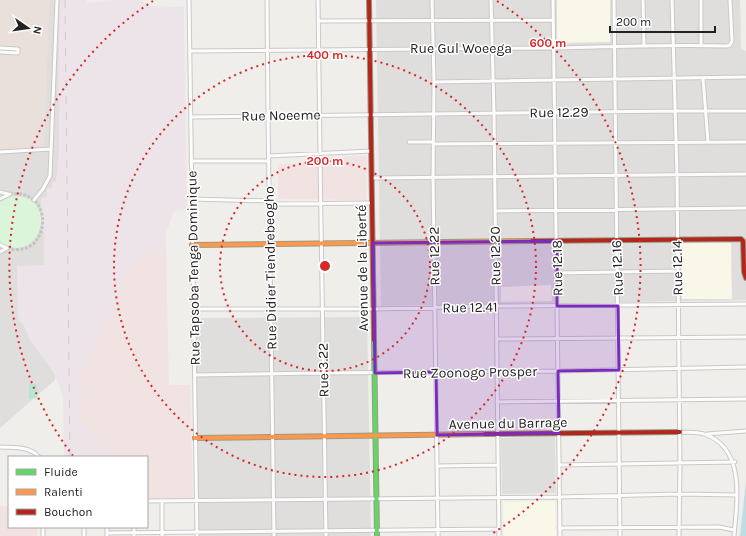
<svg xmlns="http://www.w3.org/2000/svg" width="746" height="536" viewBox="0 0 746 536" font-family="Karla,sans-serif">
<style>
.residential{fill:#dfdedc}
.commercial{fill:#f1e3e1}
.industrial{fill:#ede4e9}
.education{fill:#f8f7e8}
.religious{fill:#dededc}
.military{fill:#eae0db}
.park{fill:#daf5da}
.pitch{fill:#b7e6d2}
.water{fill:#bfdbe3}
.lines{fill:none;stroke-linecap:round;stroke-linejoin:round}
.street-tunnel{stroke:#c7c5c3;stroke-width:3;stroke-dasharray:3 1.5;stroke-linecap:butt}
.street-casing{stroke:#c9c8c7;stroke-width:5}
.fast-casing{stroke:#999a82;stroke-width:6}
.slow-casing{stroke:#999a82;stroke-width:6}
.jam-casing{stroke:#999a82;stroke-width:6}
.street{stroke:#fdfcfc;stroke-width:3}
.fast{stroke:#63d668;stroke-width:4}
.slow{stroke:#ff974d;stroke-width:4}
.jam{stroke:#b3261e;stroke-width:4}
.rail{stroke:#ccc;stroke-width:1;stroke-dasharray:8 8;stroke-linecap:butt}
.marked{fill:#7b2cbf;fill-opacity:0.2;stroke:#7b2cbf;stroke-width:3;stroke-linejoin:round}
.ring{fill:none;stroke:#d62828;stroke-width:2;stroke-dasharray:2 4}
.labels{text-anchor:middle;stroke-width:3;stroke-linejoin:round;paint-order:stroke}
.street-label{font-size:14px;fill:#222;stroke:#fff}
.centre{fill:#d62828;stroke:#fff;stroke-width:2}
.ring-label{font-size:12px;text-anchor:middle;font-weight:bold;fill:#d62828;stroke:#fff;stroke-width:3;stroke-linejoin:round;paint-order:stroke}
</style>
<rect width="100%" height="100%" fill="#f0eeeb"/>
<path class="residential" d="M0 0H68L55 380 0 428Z
M376 0H740L741 49 746 51V300L381 306Z
M367 317 371 536H198L195 318Z"/>
<path class="commercial" d="M367 156 366 200 278 199V164L315 163V157Z
M166 247 169 385H190L193 499 147 498V457H110L79 419 75 383 132 263Z
M0 506H9V527H37V536H0Z"/>
<path class="industrial" d="M60 0H87V3L112 0H139L152 6 184 7 187 210 174 211 166 233V247L132 263 75 383 84 394 79 416V419L110 457H64L63 399 61 390 53 372 30 340 22 322 20 323 18 316 17 266 44 265V232L42 231 41 198 47 197V188H52V182L56 181 59 155V120L60 103 58 102Z"/>
<path class="education" d="M557 0H610V42L557 43Z
M681 243H731L732 299H682Z
M551 285 552 301 501 302V287Z
M555 501 556 536H504L503 502Z"/>
<path class="religious" d="M555 436 556 493 502 494 501 438Z"/>
<path class="military" d="M0 0H50L44 147 0 150Z"/>
<path class="park" d="M15 196C62 197 38 269 0 242V201L8 197Z"/>
<path class="pitch" d="M29 384H37V398L29 399Z"/>
<path class="water" d="M746 481V536H740Z"/>
<g class="lines">
<path class="street-tunnel" d="M7 248C51 261 57 188 10 194"/>
<g class="street-casing">
<path id="street" d="M189 0 197 536
M267 0 268 116 274 536
M318 0 320 153
M432 0 434 82 433 178 438 536
M491 0 494 113 499 536
M553 0 560 536
M614 0 620 536
M643 0 644 46
M672 0 677 174 680 463 679 536
M701 0V45
M319 21 553 20
M0 48 18 49
M190 51C311 50 431 49 552 48 611 47 669 44 727 46L730 45 732 41 730 0
M0 52 18 53V49
M703 78 708 142
M434 82 745 77
M191 117 675 111H746
M409 142H433
M433 144 746 142
M0 152 51 149
M269 156 371 151
M320 160 326 536
M191 161H269
M372 178 746 174
M0 192 8 194
M0 199 10 194
M192 199 270 201
M34 200 43 189 50 176 57 0
M270 204 372 203
M495 211 746 208
M0 245 7 248
M0 252 7 248
M557 273 677 271
M194 309H373L496 306 746 304
M497 339 746 337
M195 375 323 373 558 371 746 367
M497 402 746 399
M680 432C688 432 697 432 704 434 746 448 737 501 734 536
M707 434 746 431
M0 447C14 448 30 446 39 457
M559 465 735 462
M437 466 498 465
M147 501 559 497 680 494 737 495
M107 527V536
M134 527V536
M559 528 719 527 734 530
M107 533 499 529
M43 536V527
M84 536V527
M162 536V501"/>
</g>
<g class="fast-casing">
<path id="fast" d="M374 340 377 536"/>
</g>
<g class="slow-casing">
<path id="slow" d="M192 245 532 241
M195 438 485 434"/>
</g>
<g class="jam-casing">
<path id="jam" d="M369 0 374 340
M532 241 741 239 743 241 744 272 746 278
M485 434 680 432"/>
</g>
<use href="#street" class="street"/>
<use href="#fast" class="fast"/>
<use href="#slow" class="slow"/>
<use href="#jam" class="jam"/>
<path class="rail" d="M65 0 70 457"/>
</g>
<path class="marked" d="M557 241V306H618L619 370 558 371 559 433 437 435 436 372 375 373 373 243Z"/>
<g class="ring">
<circle cx="325" cy="266" r="105"/>
<circle cx="325" cy="266" r="211"/>
<path d="M73 456A316 316 0 0 1 153 1M497 1A316 316 0 0 1 490 535"/>
</g>
<g class="labels">
<g class="street-label">
<text x="461" y="53">Rue Gul Woeega</text>
<text transform="translate(559 112) rotate(-1)" y="5">Rue 12.29</text>
<text transform="translate(281 115) rotate(-1)" y="5">Rue Noeeme</text>
<text transform="translate(434 256) rotate(-91)" y="5">Rue 12.22</text>
<text transform="translate(495 256) rotate(-91)" y="5">Rue 12.20</text>
<text transform="translate(193 268) rotate(-91)" y="5">Rue Tapsoba Tenga Dominique</text>
<text transform="translate(270 268) rotate(-91)" y="5">Rue Didier Tiendrebeogho</text>
<text transform="translate(362 268) rotate(-91)" y="5">Avenue de la Liberté</text>
<text transform="translate(557 268) rotate(-91)" y="5">Rue 12.18</text>
<text transform="translate(617 268) rotate(-92)" y="5">Rue 12.16</text>
<text transform="translate(677 268) rotate(-91)" y="5">Rue 12.14</text>
<text transform="translate(470 307) rotate(-1)" y="5">Rue 12.41</text>
<text transform="translate(323 370) rotate(-91)" y="5">Rue 3.22</text>
<text transform="translate(470 372) rotate(-1)" y="5">Rue Zoonogo Prosper</text>
<text transform="translate(508 423) rotate(-1)" y="5">Avenue du Barrage</text>
</g>
</g>
<circle cx="325" cy="266" r="6" class="centre"/>
<g class="ring-label">
<text x="548" y="47">600 m</text>
<text x="325" y="59">400 m</text>
<text x="325" y="165">200 m</text>
</g>
<rect x="8" y="456" width="140" height="72" fill="#ffffff" stroke="#a7a7a7"/>
<rect x="16" y="469" width="20" height="6" fill="#63d668" stroke="#a7a7a7"/>
<text x="44" y="476" font-size="12" fill="#222222">Fluide</text>
<rect x="16" y="489" width="20" height="6" fill="#ff974d" stroke="#a7a7a7"/>
<text x="44" y="496" font-size="12" fill="#222222">Ralenti</text>
<rect x="16" y="509" width="20" height="6" fill="#b3261e" stroke="#a7a7a7"/>
<text x="44" y="516" font-size="12" fill="#222222">Bouchon</text>
<g transform="translate(28 28) rotate(103)" stroke="#ffffff" stroke-width="3" paint-order="stroke">
<path d="M0-3L7 15L0 10L-7 15Z" fill="#222222"/>
<text y="-6" font-size="11" font-weight="bold" text-anchor="middle" fill="#222222">N</text>
</g>
<path d="M610 26v6h105v-6" fill="none" stroke="#222222" stroke-width="2"/>
<text x="616" y="26" font-size="12" fill="#222222" stroke="#ffffff" stroke-width="3" paint-order="stroke">200 m</text>
</svg>
